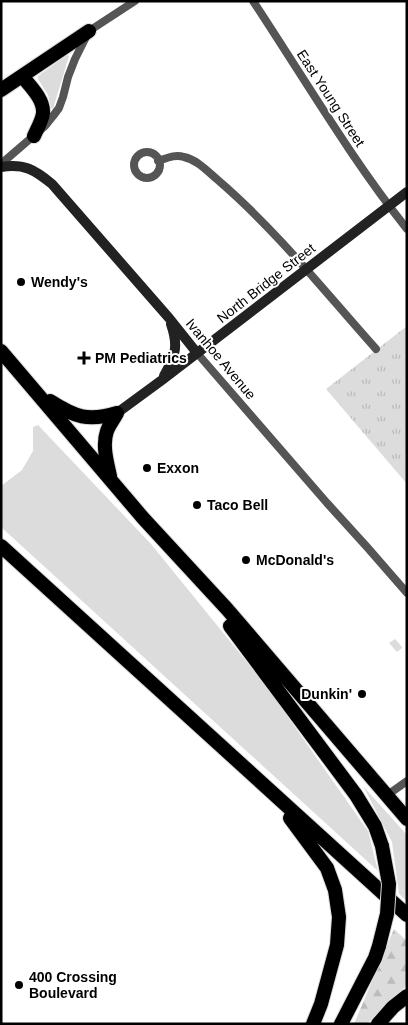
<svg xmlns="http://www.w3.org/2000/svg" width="408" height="1025" viewBox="0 0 408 1025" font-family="Helvetica,sans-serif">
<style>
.grass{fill:#dcdcdc}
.forest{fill:url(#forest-firs)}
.park{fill:url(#park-tufts)}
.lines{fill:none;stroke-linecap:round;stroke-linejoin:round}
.highway-casing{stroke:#dbdbdb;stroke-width:16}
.street{stroke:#555;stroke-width:8}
.secondary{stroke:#222;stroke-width:10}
.highway{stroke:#000;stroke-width:14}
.highway-bridge-casing{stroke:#dbdbdb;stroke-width:16;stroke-linecap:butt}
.highway-bridge{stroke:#000;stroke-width:14}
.poi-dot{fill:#000;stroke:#fff;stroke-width:2}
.labels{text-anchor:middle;stroke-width:4;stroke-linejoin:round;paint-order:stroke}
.street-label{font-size:14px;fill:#000;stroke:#fff}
.poi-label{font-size:14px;font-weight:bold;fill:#000;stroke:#fff;text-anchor:start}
</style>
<defs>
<pattern id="forest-firs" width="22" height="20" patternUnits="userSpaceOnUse" patternTransform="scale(1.25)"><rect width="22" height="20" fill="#dcdcdc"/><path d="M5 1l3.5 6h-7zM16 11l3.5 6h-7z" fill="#bbb"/></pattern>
<pattern id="park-tufts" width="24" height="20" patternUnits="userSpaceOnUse" patternTransform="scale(1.25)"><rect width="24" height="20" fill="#dcdcdc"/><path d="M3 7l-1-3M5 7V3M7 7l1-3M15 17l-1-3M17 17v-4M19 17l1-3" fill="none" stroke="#bbb"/></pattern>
</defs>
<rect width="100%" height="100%" fill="#fff"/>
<path class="grass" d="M67 55 69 56 53 109 51 108 48 95 38 79V76Z
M38 425 151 544 264 683 368 831 378 871 1 527V486L22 470 33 451V427Z
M395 639 402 647V648L397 652 389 643Z
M363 786 407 835V901L399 894 392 842Z"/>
<path class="forest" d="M394 929 407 941V985L367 1024H354Z"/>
<path class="park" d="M407 326V484L326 389Z"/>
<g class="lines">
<g class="highway-casing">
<path id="highway" d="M22 76C30 86 44 99 43 113 42 121 37 129 34 136
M1 90 89 31
M1 351 143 518 227 609 407 819
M50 401C75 417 88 422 117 413
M110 476C107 462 102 445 107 431 109 425 114 419 117 413
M1 546 407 915
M230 626 356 795 375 826 382 846
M290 818 327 868 335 890 339 917 337 945 321 1004 313 1024
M341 1024 375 958 379 946
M378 1024 393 1007 407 996"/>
</g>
<path class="street" d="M253 1C304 78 350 157 407 229
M134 165a13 13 0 1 1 26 0a13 13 0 1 1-26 0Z
M158 161C167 158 175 154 184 157 198 160 208 172 219 181 277 231 325 292 376 349
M1 164 45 126 53 116 59 108 63 97 68 77 75 59 89 31 135 1
M197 353 327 503 367 547 407 593
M386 796 407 781"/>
<path class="secondary" d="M1 167C24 163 35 170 52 184L169 318 197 353
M164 376C175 356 179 347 171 324
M117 413 162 380 407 192"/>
<use href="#highway" class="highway"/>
<g class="highway-bridge-casing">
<path id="highway-bridge" d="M379 946 387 914 389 884 382 846"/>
</g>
<use href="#highway-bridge" class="highway-bridge"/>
</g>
<g class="poi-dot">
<circle cx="21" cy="282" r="5"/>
<path d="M81.5 350.5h5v5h5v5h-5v5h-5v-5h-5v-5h5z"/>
<circle cx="147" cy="468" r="5"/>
<circle cx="197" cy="505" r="5"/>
<circle cx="246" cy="560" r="5"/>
<circle cx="362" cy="694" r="5"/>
<circle cx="19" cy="985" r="5"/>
</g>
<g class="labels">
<g class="street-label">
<text transform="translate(331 98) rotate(57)" y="5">East Young Street</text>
<text transform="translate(266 283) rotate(-38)" y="5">North Bridge Street</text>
<text transform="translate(221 359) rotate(50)" y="5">Ivanhoe Avenue</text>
</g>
<g class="poi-label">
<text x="31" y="287">Wendy's</text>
<text x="95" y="363">PM Pediatrics</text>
<text x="157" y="473">Exxon</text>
<text x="207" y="510">Taco Bell</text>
<text x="256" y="565">McDonald's</text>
<text x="352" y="699" text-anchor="end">Dunkin'</text>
<text x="29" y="982">400 Crossing<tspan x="29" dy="16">Boulevard</tspan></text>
</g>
</g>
<rect width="408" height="1025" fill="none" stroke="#000000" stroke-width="5"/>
</svg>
